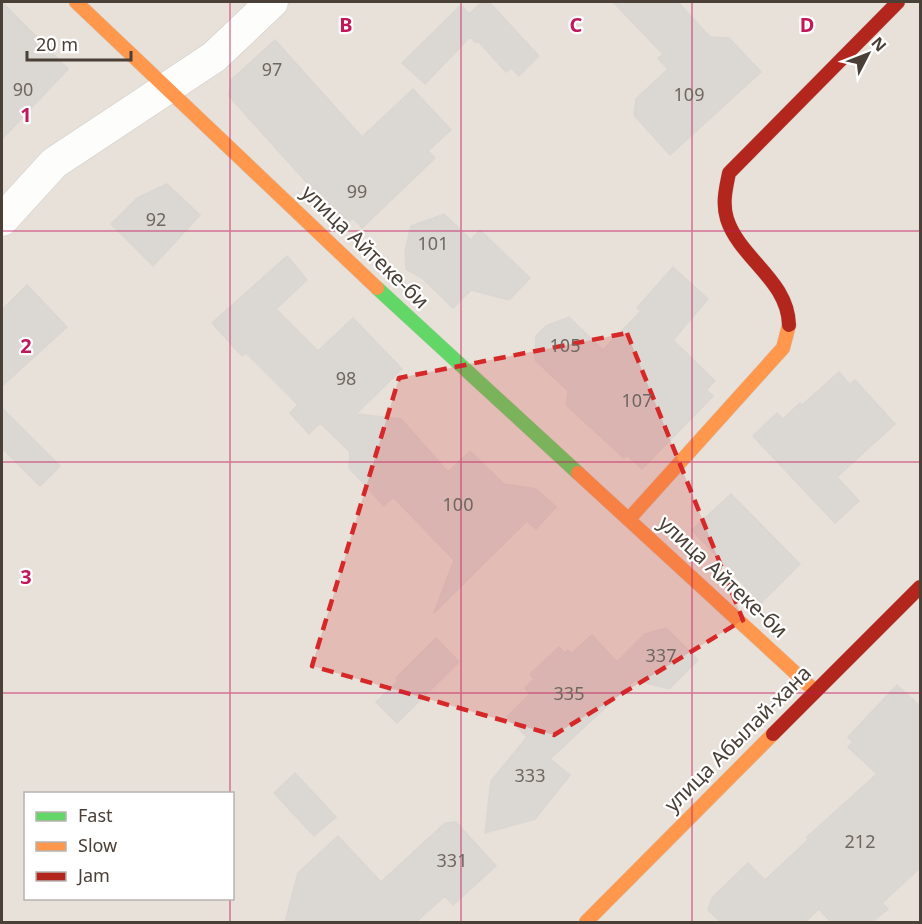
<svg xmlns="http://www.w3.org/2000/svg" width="922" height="924" viewBox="0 0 922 924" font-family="'Noto Sans',sans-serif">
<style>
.residential{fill:#e7e1d9;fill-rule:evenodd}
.building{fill:#dbd7d3;stroke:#dbd6d2;stroke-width:1.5}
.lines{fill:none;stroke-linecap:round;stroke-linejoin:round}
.street-casing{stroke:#cfccc8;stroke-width:33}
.fast-casing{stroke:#d4cdc4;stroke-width:15}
.slow-casing{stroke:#d4cdc4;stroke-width:15}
.jam-casing{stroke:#d4cdc4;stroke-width:15}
.street{stroke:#fdfdfc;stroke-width:32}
.fast{stroke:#63d668;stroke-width:14}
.slow{stroke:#ff974d;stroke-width:14}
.jam{stroke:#b3261e;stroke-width:14}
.marked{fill:#d62828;fill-opacity:0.2;stroke:#d62828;stroke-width:4.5;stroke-dasharray:12 8;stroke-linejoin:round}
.grid{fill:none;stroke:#c2185b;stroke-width:1.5;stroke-opacity:0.55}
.labels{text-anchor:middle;stroke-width:4.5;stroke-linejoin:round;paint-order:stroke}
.number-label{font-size:18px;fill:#706760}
.street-label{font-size:21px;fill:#4a4037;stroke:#fff}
.grid-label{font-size:20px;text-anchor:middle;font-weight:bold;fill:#c2185b;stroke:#fff;stroke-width:4.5;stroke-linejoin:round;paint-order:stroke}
</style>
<rect width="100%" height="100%" fill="#f2efec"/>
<path class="residential" d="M2 2H920V922H2ZM26 794H232V898H26Z"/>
<path class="building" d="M2 2 68 69 2 139Z
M482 2H489L539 56 519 76 511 68 506 72 478 41 476 43 470 37 425 84 402 63 461 5 469 14Z
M613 2H678L710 37 729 38 761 72 670 155 634 115 636 99 668 69 658 58 663 54Z
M275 40 362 137 413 89 451 130 428 151 435 158 362 228 353 218 345 225 229 96 231 80Z
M167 184 200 215 153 266 111 224 137 198Z
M444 214 471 240 480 230 530 278 509 300 471 290 453 308 422 278 406 269 405 251 411 226Z
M287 256 307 280 276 309 318 351 353 318 402 369 356 414 401 419 448 472 470 451 504 484 536 489 556 507 536 529 527 521 434 613 454 560 393 497 384 506 349 468 350 452 320 423 309 434 290 413 298 405 246 353 242 356 212 323Z
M673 267 708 299 673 340 715 381 706 390 713 396 642 469 627 455 624 458 566 405 568 391 535 360 536 336 546 326 569 317 603 350 641 311 637 308Z
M27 285 67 327 2 386V310Z
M839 372 850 385 855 380 895 424 837 477 859 501 835 523 753 436 777 413 783 419 800 403 802 405Z
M2 408 60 466 40 486 2 448Z
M731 494 800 564 761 603 692 530Z
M666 628 698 660 669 689 632 679 634 681 550 759 570 775 535 819 485 833 491 781 527 737 507 717 530 694 525 688 534 679 530 674 559 647 565 653 568 650 571 654 592 635 617 662 645 634Z
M436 638 459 662 397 723 376 702 398 681 396 678Z
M897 685 921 707V867L882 903 888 909 872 922H831L819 909 805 922H721L708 910 712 898 748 863 765 880 808 840 807 837 877 774 848 747 853 742 848 737Z
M295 773 336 817 314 836 274 793Z
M456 822 496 866 453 905 445 896 416 922H285L298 873 338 836 381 882 445 823Z"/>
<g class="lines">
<g class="street-casing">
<path id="street" d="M2 220 54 163 214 57 272 2"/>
</g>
<g class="fast-casing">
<path id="fast" d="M377 288 578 473"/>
</g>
<g class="slow-casing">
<path id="slow" d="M76 2 377 288
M578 473 815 691
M629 519 783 348 789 325
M586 922 773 734"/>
</g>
<g class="jam-casing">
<path id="jam" d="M789 325C788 280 740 259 727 219 722 203 726 188 729 173L898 2
M773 734 920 587"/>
</g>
<use href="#street" class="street"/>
<use href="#fast" class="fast"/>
<use href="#slow" class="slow"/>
<use href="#jam" class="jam"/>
</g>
<path class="marked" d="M627 333 743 620 554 735 312 666 399 378Z"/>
<path class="grid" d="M230 2V794M461 2V922M692 2V922M2 231H920M2 462H920M2 693H920M230 898V922"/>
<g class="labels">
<g class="number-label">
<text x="272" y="76">97</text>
<text x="23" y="96">90</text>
<text x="689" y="101">109</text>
<text x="357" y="198">99</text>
<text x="156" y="226">92</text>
<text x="433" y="250">101</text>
<text x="565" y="352">105</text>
<text x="346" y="385">98</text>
<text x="637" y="407">107</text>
<text x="458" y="511">100</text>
<text x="661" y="662">337</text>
<text x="569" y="700">335</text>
<text x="530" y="782">333</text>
<text x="860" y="848">212</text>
<text x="452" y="867">331</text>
</g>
<g class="street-label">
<text transform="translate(365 247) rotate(44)" y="7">улица Айтеке-би</text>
<text transform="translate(723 577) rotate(43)" y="7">улица Айтеке-би</text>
<text transform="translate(738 739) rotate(-45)" y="7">улица Абылай-хана</text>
</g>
</g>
<g class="grid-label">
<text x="346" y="32">B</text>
<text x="576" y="32">C</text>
<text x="807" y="32">D</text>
<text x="26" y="122">1</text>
<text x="26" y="353">2</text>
<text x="26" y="584">3</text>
</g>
<rect width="922" height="924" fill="none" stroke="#4a4037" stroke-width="6"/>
<rect x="24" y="792" width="210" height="108" fill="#ffffff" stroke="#b7b3af" stroke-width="1.5"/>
<rect x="36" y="812" width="30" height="9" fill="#63d668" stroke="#b7b3af" stroke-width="1.5"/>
<text x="78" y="822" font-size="18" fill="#4a4037">Fast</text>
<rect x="36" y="842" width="30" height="9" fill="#ff974d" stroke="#b7b3af" stroke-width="1.5"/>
<text x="78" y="852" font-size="18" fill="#4a4037">Slow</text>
<rect x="36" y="872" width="30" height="9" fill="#b3261e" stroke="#b7b3af" stroke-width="1.5"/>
<text x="78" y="882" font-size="18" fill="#4a4037">Jam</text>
<g transform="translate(868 54) rotate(48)" stroke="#ffffff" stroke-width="4.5" paint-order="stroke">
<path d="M0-4.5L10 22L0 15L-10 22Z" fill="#4a4037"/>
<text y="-9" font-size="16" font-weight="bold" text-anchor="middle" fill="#4a4037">N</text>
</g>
<path d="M27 51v9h104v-9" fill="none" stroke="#4a4037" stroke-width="3"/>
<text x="36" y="51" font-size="18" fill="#4a4037" stroke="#ffffff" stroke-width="4.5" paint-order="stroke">20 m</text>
</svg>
